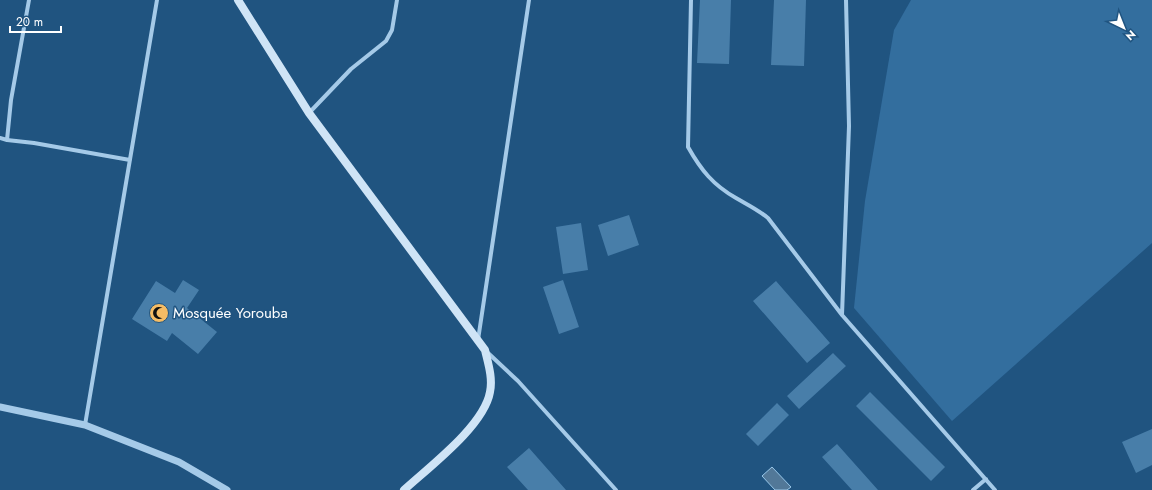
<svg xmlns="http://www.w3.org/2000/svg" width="1152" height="490" viewBox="0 0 1152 490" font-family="Jost,sans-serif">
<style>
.green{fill:#336e9e}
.water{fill:#527898;stroke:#98c7e9}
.building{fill:#487ea9}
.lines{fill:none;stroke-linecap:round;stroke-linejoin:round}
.minor{stroke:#a5cae8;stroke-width:4}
.tertiary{stroke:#a5cae8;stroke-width:7}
.secondary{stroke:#cfe4f6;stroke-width:8}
.labels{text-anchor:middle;stroke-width:3;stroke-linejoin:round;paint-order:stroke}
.poi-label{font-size:15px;fill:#fff;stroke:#205480;text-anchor:start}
</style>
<rect width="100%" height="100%" fill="#205480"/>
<path class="green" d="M911 0H1152V243L952 421 854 308 865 201 894 30Z"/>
<path class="water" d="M772 467 791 487 787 490H775L762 476Z"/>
<path class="building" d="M700 0H731L729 64 697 63Z
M774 0H806L804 66 771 65Z
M629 215 639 245 608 256 598 225Z
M581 223 588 270 563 274 556 227Z
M183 280 199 290 187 308 217 332 198 354 172 333 167 341 132 319 156 281 175 293Z
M563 280 579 327 559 334 543 287Z
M776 281 830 343 807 363 753 301Z
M833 353 846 366 799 409 787 396Z
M870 392 945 467 931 481 856 406Z
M777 403 789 415 758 446 746 434Z
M1152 429V465L1136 473 1122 442Z
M837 444 878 490H852L822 457Z
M529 448 566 490H528L507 467Z"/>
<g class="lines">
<path class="minor" d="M29 0 11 100 7 140 34 143 130 160
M691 0 688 147C701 170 713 185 736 198 748 205 757 209 768 218L842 315 995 490
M309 113 351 69 386 41 392 30 397 0
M0 138 7 140
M842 315 849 126 846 0
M478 340 529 0
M487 352 518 381 616 490
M85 425 157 0
M973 490 986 479"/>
<path class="tertiary" d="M0 407 85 425 179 462 227 490"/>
<path class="secondary" d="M238 0 309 113 485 350C488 363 493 378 490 392 484 426 429 467 404 490"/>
</g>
<defs>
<g id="mosque-disc" transform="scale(1)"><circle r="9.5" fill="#f5bc65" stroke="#205480"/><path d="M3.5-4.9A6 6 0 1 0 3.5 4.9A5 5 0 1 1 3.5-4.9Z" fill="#111"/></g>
</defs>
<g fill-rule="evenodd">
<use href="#mosque-disc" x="159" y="313"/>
</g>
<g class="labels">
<g class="poi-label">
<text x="173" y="318">Mosquée Yorouba</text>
</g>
</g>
<g transform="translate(1124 28) rotate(137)" stroke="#205480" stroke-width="3" paint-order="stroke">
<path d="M0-3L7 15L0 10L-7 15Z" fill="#ffffff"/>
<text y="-6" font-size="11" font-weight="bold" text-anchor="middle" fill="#ffffff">N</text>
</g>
<path d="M10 26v6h51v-6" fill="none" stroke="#ffffff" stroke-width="2"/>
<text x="16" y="26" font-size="12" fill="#ffffff" stroke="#205480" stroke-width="3" paint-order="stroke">20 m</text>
</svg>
